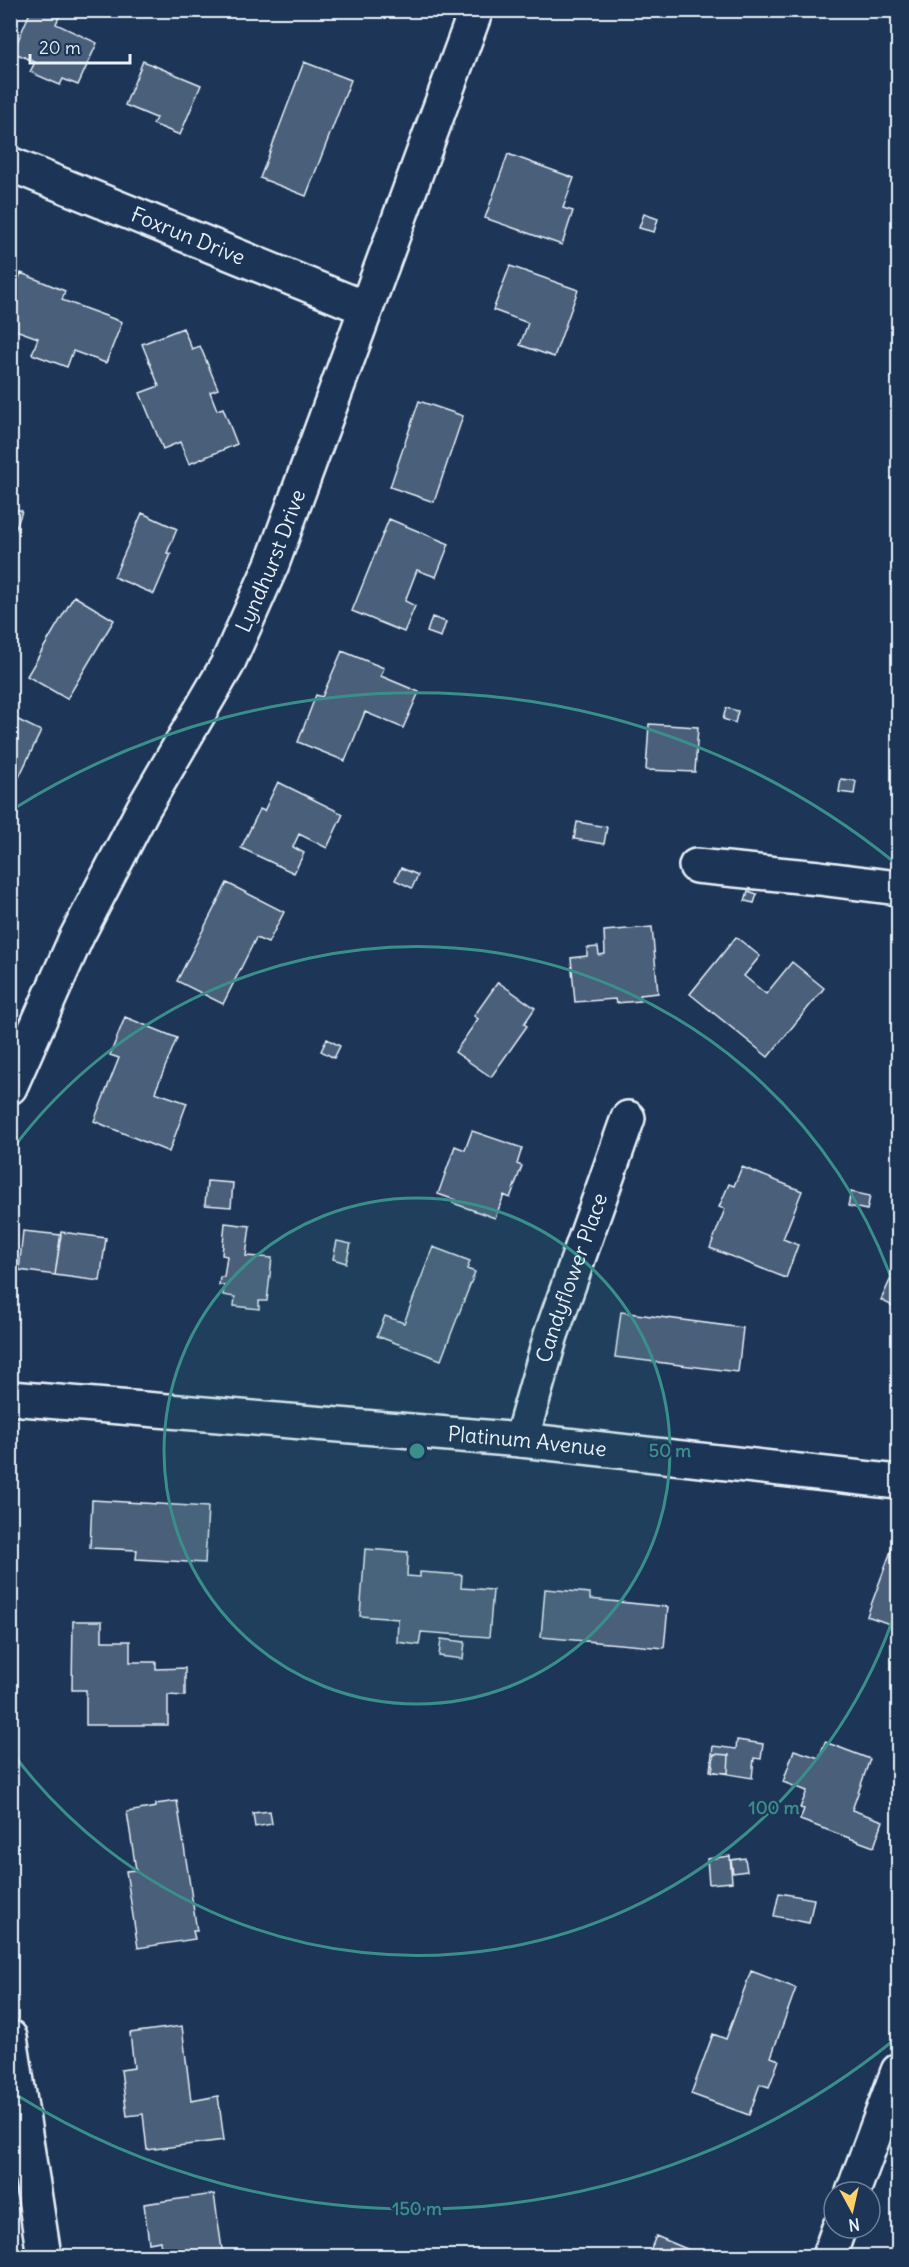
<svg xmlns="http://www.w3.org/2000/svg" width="909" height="2267" viewBox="0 0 909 2267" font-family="Delius,sans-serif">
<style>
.building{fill:#495e7a;stroke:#e8f1f8;stroke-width:1.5}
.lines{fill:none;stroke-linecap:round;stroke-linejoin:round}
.minor-casing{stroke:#e8f1f8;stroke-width:38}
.minor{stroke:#1d3557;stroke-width:33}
.ring{fill:none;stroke:#3a8f8a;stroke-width:3}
.labels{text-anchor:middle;stroke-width:4.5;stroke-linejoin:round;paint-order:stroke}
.street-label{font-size:21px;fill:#e8f1f8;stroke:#1d3557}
.centre{fill:#3a8f8a;stroke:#1d3557;stroke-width:3}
.ring-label{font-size:18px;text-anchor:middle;font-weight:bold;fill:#3a8f8a;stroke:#1d3557;stroke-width:4.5;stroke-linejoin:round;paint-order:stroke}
</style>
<rect width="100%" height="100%" fill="#1d3557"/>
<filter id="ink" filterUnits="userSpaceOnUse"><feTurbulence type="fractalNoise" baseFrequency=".0167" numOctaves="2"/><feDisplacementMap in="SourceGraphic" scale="12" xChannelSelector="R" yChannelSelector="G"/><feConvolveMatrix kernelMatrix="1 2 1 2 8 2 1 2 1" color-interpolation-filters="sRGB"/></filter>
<g filter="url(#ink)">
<path class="building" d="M31 10H62L56 24 97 43 78 85 63 79 60 85 30 72 35 62 13 52Z
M143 61 201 85 180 135 153 124 156 118 125 105Z
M304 62 351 80 306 196 260 178Z
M508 154 574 178 563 208 573 211 562 245 485 218Z
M644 214 658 219 654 232 639 228Z
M510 266 578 290 554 357 520 345 528 323 493 310Z
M21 273 65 291 62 300 122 322 106 363 73 351 67 367 32 354 38 338 10 328V300Z
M183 328 192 349 200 346 218 389 210 392 217 410 223 408 237 444 189 464 180 442 163 449 140 393 159 386 142 344Z
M419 401 463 416 434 502 390 487Z
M10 507 22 511 15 531 10 529Z
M142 513 177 529 167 553 171 554 154 594 114 577Z
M389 519 449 544 436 577 417 570 405 601 415 606 404 632 352 611Z
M74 596 114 620 67 699 27 676Z
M432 617 446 622 441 637 427 632Z
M342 651 384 668 381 676 419 692 403 728 365 712 345 761 298 742 316 695 322 697Z
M726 708 738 711 735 723 723 719Z
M10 716 41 731 10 796Z
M649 724 698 727 695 772 646 770Z
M841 779 856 781 854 794 839 792Z
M278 782 343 814 327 848 299 834 293 847 304 853 294 873 241 848 260 809 264 811Z
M577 822 607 827 604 844 574 839Z
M401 868 418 875 412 888 395 880Z
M227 883 284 912 268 943 256 938 223 1004 177 981Z
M748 891 757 894 754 903 745 901Z
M652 927 658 993 640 995V1001L616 1003 615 999 575 1002 571 958 587 956V948L598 947 599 955 605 954 604 931Z
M736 937 760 956 744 976 766 994 792 962 824 988 768 1057 690 994Z
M498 982 535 1008 524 1024 527 1026 491 1077 455 1052 478 1019 474 1016Z
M125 1017 177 1038 155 1092 187 1103 169 1152 94 1121 119 1058 110 1055Z
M327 1039 340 1046 334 1058 321 1051Z
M472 1131 522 1148 517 1164 522 1166 510 1198 504 1195 495 1218 453 1203 455 1200 438 1194 455 1146 465 1150Z
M742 1167 802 1191 783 1239 798 1245 786 1278 710 1248 725 1209 719 1207 729 1184 734 1186Z
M207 1181 233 1183 231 1207 205 1205Z
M851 1192 870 1196 867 1210 848 1206Z
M225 1223 250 1226 246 1256 272 1258 267 1301H259V1309L234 1306 235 1297 223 1295 224 1285H219L220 1277H224L227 1256 222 1255Z
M23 1231 61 1235 55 1275 19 1270Z
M61 1232 106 1238 100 1281 55 1275Z
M337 1241 351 1244 346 1263 333 1259Z
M433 1247 470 1261 467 1269 475 1272 441 1360 377 1336 385 1316 404 1323Z
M898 1263V1309L881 1300Z
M621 1312 743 1328 738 1372 615 1357Z
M92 1500 208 1507 205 1563 136 1559 137 1550 90 1548Z
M898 1532V1627L867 1616Z
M365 1549 408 1552 407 1576 420 1577V1572L462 1575 461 1588 493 1590 489 1637 421 1632 419 1645 397 1642 398 1619 360 1616Z
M545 1589 590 1593V1599L668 1607 664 1648 541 1637Z
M73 1621H102V1641H130V1662H156V1669L185 1668V1696L168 1695V1725H86V1690H72Z
M441 1639 465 1642 463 1659 439 1656Z
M737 1740 763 1744 761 1759 754 1758 752 1778 710 1771 713 1746 736 1749Z
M825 1742 870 1759 852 1810 883 1821 874 1847 800 1820 804 1809 800 1808 807 1791 783 1782 794 1750 819 1758Z
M714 1754 729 1755 728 1773 712 1772Z
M177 1801 197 1931H193L195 1939 138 1948 126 1871 136 1870 127 1812 156 1807V1804Z
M270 1811 272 1824 255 1827 253 1813Z
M730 1856 732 1882 709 1884 707 1859Z
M745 1858 747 1871 733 1873 731 1860Z
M779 1893 814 1899 809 1923 774 1916Z
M751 1971 796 1988 771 2057 779 2060 769 2087 760 2084 749 2115 691 2094 713 2034 726 2039Z
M182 2026 191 2101 218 2096 224 2140 147 2150 143 2114 127 2116 121 2070 134 2068 130 2033Z
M214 2194 223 2256H162L160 2241 149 2243 144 2204Z
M656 2236 694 2252 692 2256H648Z"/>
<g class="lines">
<g class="minor-casing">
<g id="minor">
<path id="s1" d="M10 164 365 308"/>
<path d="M696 866 819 878 898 888"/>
<path id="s2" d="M10 1087 76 938 143 809 227 665 272 564 476 10"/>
<path id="s3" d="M10 1398 521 1440 898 1482"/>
<path id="s4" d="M521 1440 551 1335 628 1118"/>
<path d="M10 2037 44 2256"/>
<path d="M853 2192 898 2071"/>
<path d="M829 2256 839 2228"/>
</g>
</g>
<use href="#minor" class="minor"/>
</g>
</g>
<circle cx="417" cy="1451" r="253" fill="#3a8f8a" fill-opacity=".12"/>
<g class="ring">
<circle cx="417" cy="1451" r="253"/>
<path d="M897 1607A505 505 0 0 1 11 1751M11 1151A505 505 0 0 1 897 1295"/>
<path d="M894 2040A758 758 0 0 1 15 2094M15 808A758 758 0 0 1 894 862"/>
</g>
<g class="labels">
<g class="street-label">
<text dy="7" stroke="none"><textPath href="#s1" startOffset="192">Foxrun Drive</textPath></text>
<text dy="7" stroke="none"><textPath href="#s2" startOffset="588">Lyndhurst Drive</textPath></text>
<text dy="7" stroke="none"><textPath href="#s4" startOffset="170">Candyflower Place</textPath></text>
<text dy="7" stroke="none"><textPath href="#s3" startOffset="519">Platinum Avenue</textPath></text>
</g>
</g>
<circle cx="417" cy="1451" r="9" class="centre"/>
<g class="ring-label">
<text x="670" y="1457">50 m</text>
<text x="774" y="1814">100 m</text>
<text x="417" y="2215">150 m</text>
</g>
<rect width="909" height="2267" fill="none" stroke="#1d3557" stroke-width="36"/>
<rect x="18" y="18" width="873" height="2231" fill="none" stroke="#e8f1f8" stroke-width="2" filter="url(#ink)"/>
<g transform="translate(852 2210) rotate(172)"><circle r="28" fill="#1d3557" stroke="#6e8097" stroke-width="1.5"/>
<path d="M0-4.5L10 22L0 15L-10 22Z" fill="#ffd166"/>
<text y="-9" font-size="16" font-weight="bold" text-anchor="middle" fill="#e8f1f8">N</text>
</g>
<path d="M30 54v9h100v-9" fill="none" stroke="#e8f1f8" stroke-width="3"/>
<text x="39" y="54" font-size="18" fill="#e8f1f8" stroke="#1d3557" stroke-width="4.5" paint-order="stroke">20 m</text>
</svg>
